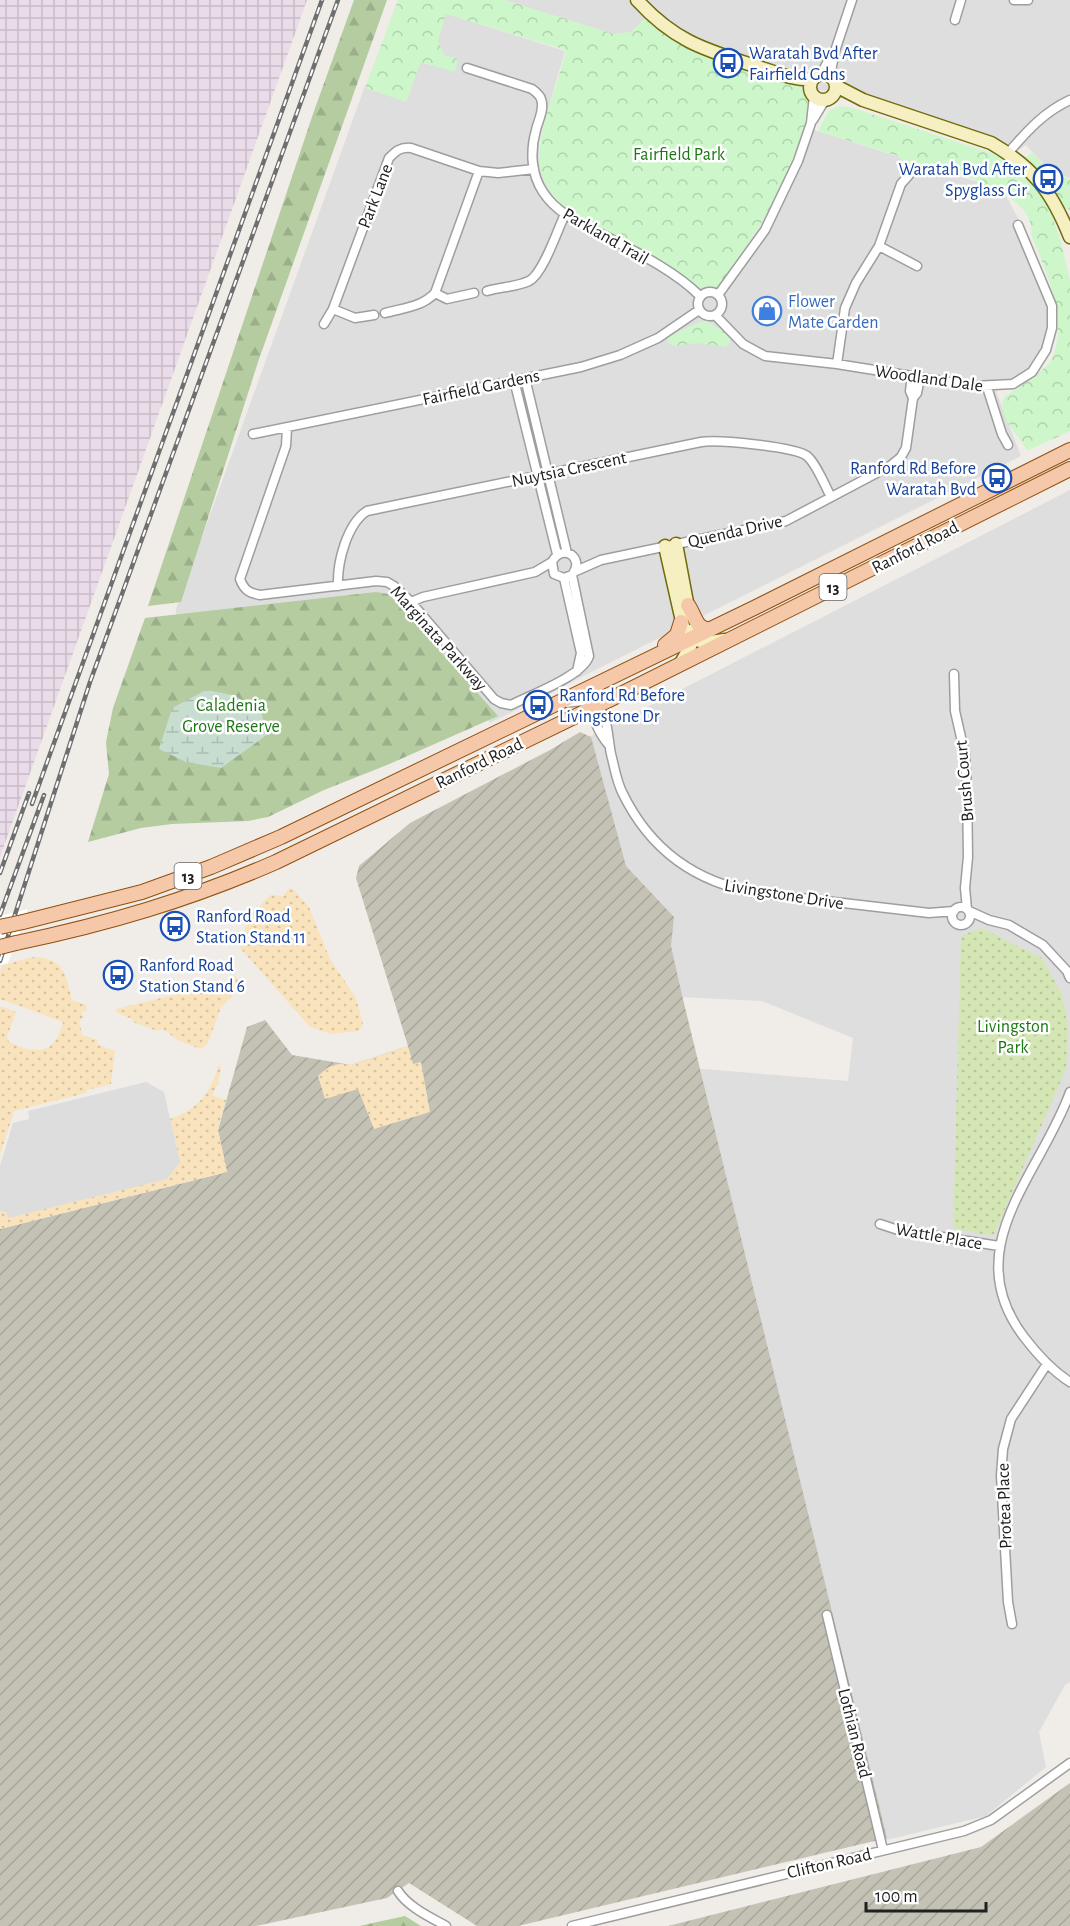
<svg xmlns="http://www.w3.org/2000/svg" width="1070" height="1926" viewBox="0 0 1070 1926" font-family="'Alegreya Sans',sans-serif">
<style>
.residential{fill:#dfdede}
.industrial{fill:url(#industrial-grid)}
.construction{fill:url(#construction-furrows)}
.grass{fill:url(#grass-dots)}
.forest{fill:url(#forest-firs)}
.wetland{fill:url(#wetland-marsh)}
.sand{fill:url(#sand-dots)}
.park{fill:url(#park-crowns)}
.parking{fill:#ddd}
.pier{fill:#fff}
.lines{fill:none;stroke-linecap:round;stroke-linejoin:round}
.street-casing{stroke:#9e9e9e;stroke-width:11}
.secondary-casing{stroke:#716c0e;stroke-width:15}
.primary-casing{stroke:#91500d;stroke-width:16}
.street{stroke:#fff;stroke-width:8}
.secondary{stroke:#f5efc2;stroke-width:12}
.primary{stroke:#f5c8a9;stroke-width:14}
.rail-casing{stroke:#6f6f6f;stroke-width:4.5}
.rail{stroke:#fff;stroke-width:2;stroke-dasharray:7;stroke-linecap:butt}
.primary-bridge-casing{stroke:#91500d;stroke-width:16;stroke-linecap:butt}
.primary-bridge{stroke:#f5c8a9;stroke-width:14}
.labels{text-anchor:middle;stroke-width:5;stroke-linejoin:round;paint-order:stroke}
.shield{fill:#fff;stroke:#646464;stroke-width:1.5}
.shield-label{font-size:16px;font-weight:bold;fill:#212121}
.transit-label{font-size:18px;fill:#164399;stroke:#fff;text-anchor:start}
.park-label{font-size:18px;fill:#1d7815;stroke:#fff}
.street-label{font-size:18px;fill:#212121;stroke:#fff}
.shop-label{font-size:18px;fill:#366cbe;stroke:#fff;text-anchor:start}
</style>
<defs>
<pattern id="industrial-grid" width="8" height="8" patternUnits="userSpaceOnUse" patternTransform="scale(1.5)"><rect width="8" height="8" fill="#e9dbe8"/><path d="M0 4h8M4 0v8" fill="none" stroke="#c8bcc7"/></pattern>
<pattern id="construction-furrows" width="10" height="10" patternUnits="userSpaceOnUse" patternTransform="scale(1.5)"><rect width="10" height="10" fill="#c4c2b4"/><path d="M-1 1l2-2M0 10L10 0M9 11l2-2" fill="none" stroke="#a8a69a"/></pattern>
<pattern id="grass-dots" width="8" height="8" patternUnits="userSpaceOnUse" patternTransform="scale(1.5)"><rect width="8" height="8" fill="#d4e6b3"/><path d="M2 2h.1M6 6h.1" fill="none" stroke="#b6c59a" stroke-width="1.8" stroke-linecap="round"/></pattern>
<pattern id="forest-firs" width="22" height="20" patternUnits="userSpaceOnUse" patternTransform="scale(1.5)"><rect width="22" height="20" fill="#b4cca0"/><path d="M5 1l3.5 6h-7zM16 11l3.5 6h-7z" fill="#9aaf8a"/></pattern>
<pattern id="wetland-marsh" width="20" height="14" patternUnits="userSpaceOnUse" patternTransform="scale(1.5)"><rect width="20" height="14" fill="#c7ddcf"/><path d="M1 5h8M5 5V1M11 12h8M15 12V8" fill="none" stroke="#abbdb1"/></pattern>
<pattern id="sand-dots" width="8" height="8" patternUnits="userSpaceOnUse" patternTransform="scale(1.5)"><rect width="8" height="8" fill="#f9e3bd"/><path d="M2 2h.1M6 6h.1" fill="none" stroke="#d5c2a2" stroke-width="1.8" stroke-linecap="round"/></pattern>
<pattern id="park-crowns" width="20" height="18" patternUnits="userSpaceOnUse" patternTransform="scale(1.5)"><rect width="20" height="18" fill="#cdf6ca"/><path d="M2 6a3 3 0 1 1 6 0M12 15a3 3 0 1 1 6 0" fill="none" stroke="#b0d3ad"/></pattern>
</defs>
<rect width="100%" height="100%" fill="#f0ece8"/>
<path class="residential" d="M504 0H1070V178L1051 172 1026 145 1007 158 989 145 844 98 689 44 649 17 627 37 606 34Z
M444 13 565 51 538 143 542 178 557 202 570 214 686 277 702 288H717L760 230 808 128 1003 190 1028 237 1054 307 1051 342 1025 375 996 391 1021 456 490 723 392 599 384 593 176 618V609L365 86 402 100 415 61 440 67 436 41Z
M1070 490V1682L1065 1685 1039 1732 1046 1767 986 1816 882 1841 691 1068 848 1081 853 1038 762 1001 680 997 621 865 585 739Z"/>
<path class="industrial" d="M0 0H307L0 857Z"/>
<path class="construction" d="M580 732 591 737 626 866 674 917 671 946 682 995 887 1838 518 1926H477L409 1883 387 1898 256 1926H0V1229L227 1172 218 1130 247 1027 265 1020 292 1055 351 1065 408 1046 356 878 359 866 410 823 550 750Z
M1070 1783V1926H668L981 1847Z"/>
<path class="grass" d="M981 928 1042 958 1062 995 1068 1027 1066 1069 994 1234 987 1235 953 1228 961 936Z"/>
<path class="forest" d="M354 0H387L258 362 181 602 148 606 314 111Z
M376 592 388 594 398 604 498 716 387 765 324 790 268 817 248 821 172 824 141 828 88 842 109 774 106 742 113 708 145 618Z
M405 1916 421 1926H359Z"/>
<path class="wetland" d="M206 690 232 695 260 709 268 734 221 768 186 762 159 749 172 708Z"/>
<path class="sand" d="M289 888 294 890 309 907 330 959 356 998 363 1024 359 1031 331 1034 310 1027 240 948 248 918 270 895 283 896Z
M34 957C64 958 66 974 72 1000L86 1005 87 1010 82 1012 83 1018 79 1020 82 1035 98 1040 97 1044 115 1051 111 1084 87 1090 86 1093 14 1111 0 1155V1006L16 1012 7 1037 9 1042C37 1055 54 1055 63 1022L0 999V972L2 965Z
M234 975 243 986 221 1007 208 1043 201 1049 179 1041 163 1029 157 1031 133 1022 132 1019 116 1012V1009L194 990H213L223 985Z
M408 1046 413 1064 421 1062 430 1112 374 1129 358 1089 325 1099 318 1076C328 1065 337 1062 351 1065Z
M218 1066 221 1067 218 1084 212 1095 226 1100 218 1130 227 1172 0 1229V1211L6 1212 7 1217 180 1162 170 1119C197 1110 211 1093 218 1066Z"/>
<path class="park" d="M398 0H505L614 34 631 32 645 18 685 46 806 89 815 104 783 182 760 226 716 289 700 288 568 211C558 200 544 187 541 173 532 140 559 84 566 50L446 14 438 41 444 55 458 59 455 72 421 62 406 102 365 88Z
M840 106 853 108 994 154 1018 169 1035 186 1050 210 1061 242 1070 280V431L1027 451C1020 434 996 419 1004 397 1016 389 1044 371 1051 361 1070 322 1046 271 1031 234 1036 195 963 176 935 166 923 168 905 166 898 156L818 131 829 110Z
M1032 152 1052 174 1070 179V210L1063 207 1049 182 1025 158Z
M702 321 709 322 728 335 730 337V343L725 347 698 343 673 346 667 342 669 336Z"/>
<path class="parking" d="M146 1082 164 1092 180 1162 167 1179 8 1218 6 1212 0 1211V1166L13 1123 29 1119 28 1111Z"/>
<path class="pier" d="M28 909 8 963 0 965V916Z"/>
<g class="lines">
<g class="street-casing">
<path id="street" d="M1014 0H1028
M955 20 961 0
M467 68 532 89C536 92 540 95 541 99 545 109 538 121 536 130 530 151 531 174 543 192 558 215 584 225 607 237 638 253 675 271 700 296
M821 74 831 56
M830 76 835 51 852 0
M813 120 825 100
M1008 153C1027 131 1044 112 1070 100
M879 246 917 266
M487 291C500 287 516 287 529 281 543 274 558 229 565 214
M698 304a12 12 0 1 1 24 0a12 12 0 1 1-24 0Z
M435 293 447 299 474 293
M718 295 765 230 798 161 811 123 814 96
M333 309 355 318 374 315
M385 313C403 308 422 307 435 293L479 171
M715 315 743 344 765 356 837 364 974 386 1013 384 1032 372 1046 350 1052 328V306L1018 225
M324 324 333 309 389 158C396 151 400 147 411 148L479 171 498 173 534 169
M837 364 845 308 856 283 879 246 901 184 909 175
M912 376 910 391 913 398
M525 378 567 553
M514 380 557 554
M987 387 1002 434 1008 445
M287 428 286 446 240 579C244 590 249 593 260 595L376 581 387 582 394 586 411 602 494 699 501 703 511 705C530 695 583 676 589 656L572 575C586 558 562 542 552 562L554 574 564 578 572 575
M253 434 581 367 620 355 658 338 699 310
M576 571 601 560 786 521 890 466 901 457 906 448 913 398 917 393 920 378
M564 578 581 653 577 671
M338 586C337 562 347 524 367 511L701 442C717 439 795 447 807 456 816 463 825 486 831 497
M411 602 423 597 535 572 552 562
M954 674 955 711 965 755 967 789 968 857 965 888 967 909
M600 684C587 705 593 725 608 744
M566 703C578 701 591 699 600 710 609 720 608 745 612 758 615 770 617 783 623 794 651 851 697 883 758 893L929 913 954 911
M952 916a9 9 0 1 1 18 0a9 9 0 1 1-18 0Z
M969 911 989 920 1009 925 1043 945 1067 971 1070 978
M1070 1092C1041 1174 956 1248 1024 1337 1037 1354 1051 1370 1070 1382
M880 1224 898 1230 999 1246
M827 1615 883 1850
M1012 1624 1008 1602 1001 1476 1003 1449 1011 1419 1047 1364
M398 1891C408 1907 430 1917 446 1926
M572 1926 964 1831 991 1820 1070 1763"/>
</g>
<g class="secondary-casing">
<path id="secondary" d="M637 0C675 42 706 50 758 67 775 72 795 81 813 79
M810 87a13 13 0 1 1 26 0a13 13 0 1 1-26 0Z
M836 86 863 100 991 143C1034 168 1052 192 1070 237
M676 544 689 613
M665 546 684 630C693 644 709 643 724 640
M681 663 690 647 693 630"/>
</g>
<g class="primary-casing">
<path id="primary" d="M688 605C695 615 696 631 711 629
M665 645 677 635 681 622
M23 922 142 892 211 867 281 837 754 608 1070 450
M16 943C107 924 189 900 276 862L611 699 1070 469"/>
</g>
<use href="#street" class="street"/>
<use href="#secondary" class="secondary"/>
<use href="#primary" class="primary"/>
<g class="rail-casing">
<path id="rail" d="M32 804 322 0
M0 873 29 793
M0 915 44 795
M0 961 90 682 338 0"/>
</g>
<use href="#rail" class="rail"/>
<g class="primary-bridge-casing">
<path id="primary-bridge" d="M0 927 23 922
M0 947 16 943"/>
</g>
<use href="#primary-bridge" class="primary-bridge"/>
</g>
<defs>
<g id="bus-ring" transform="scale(1.5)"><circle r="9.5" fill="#fff" stroke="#1a4fb4" stroke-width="1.5"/><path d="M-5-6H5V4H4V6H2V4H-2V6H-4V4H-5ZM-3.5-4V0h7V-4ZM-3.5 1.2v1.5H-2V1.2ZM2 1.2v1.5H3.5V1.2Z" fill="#1a4fb4"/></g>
<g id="shop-ring" transform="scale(1.5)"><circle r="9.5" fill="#fff" stroke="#3f7fe0" stroke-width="1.5"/><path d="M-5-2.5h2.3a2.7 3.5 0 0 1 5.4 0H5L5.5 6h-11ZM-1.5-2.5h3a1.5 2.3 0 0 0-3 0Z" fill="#3f7fe0"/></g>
</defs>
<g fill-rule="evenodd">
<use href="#bus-ring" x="728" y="63"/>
<use href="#bus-ring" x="1048" y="179"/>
<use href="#shop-ring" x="767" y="311"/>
<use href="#bus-ring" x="997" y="478"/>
<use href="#bus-ring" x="538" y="705"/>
<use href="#bus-ring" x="175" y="926"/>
<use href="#bus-ring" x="118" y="975"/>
</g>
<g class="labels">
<g class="shield">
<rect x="819.5" y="574" width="27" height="26" rx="4.5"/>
<rect x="174.5" y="863" width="27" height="26" rx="4.5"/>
</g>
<g class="shield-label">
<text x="833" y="593">13</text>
<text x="188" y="882">13</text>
</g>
<g class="transit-label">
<text x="749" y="59">Waratah Bvd After<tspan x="749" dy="21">Fairfield Gdns</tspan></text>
<text x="1027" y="175" text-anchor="end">Waratah Bvd After<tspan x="1027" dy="21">Spyglass Cir</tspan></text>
<text x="976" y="474" text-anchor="end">Ranford Rd Before<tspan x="976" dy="21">Waratah Bvd</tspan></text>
<text x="559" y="701">Ranford Rd Before<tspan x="559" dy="21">Livingstone Dr</tspan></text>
<text x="196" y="922">Ranford Road<tspan x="196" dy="21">Station Stand 11</tspan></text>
<text x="139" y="971">Ranford Road<tspan x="139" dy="21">Station Stand 6</tspan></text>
</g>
<g class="park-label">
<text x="679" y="160">Fairfield Park</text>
<text x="231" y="711">Caladenia<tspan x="231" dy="21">Grove Reserve</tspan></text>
<text x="1013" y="1032">Livingston<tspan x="1013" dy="21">Park</tspan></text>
</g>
<g class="street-label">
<text transform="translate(375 196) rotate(-69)" y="6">Park Lane</text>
<text transform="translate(606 236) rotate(30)" y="6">Parkland Trail</text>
<text transform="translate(929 378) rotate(8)" y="6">Woodland Dale</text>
<text transform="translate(481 387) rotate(-12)" y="6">Fairfield Gardens</text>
<text transform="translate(569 469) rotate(-12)" y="6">Nuytsia Crescent</text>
<text transform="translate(735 531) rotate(-13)" y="6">Quenda Drive</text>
<text transform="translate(915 547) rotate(-27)" y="6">Ranford Road</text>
<text transform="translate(439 638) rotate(48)" y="6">Marginata Parkway</text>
<text transform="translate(479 763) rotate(-26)" y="6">Ranford Road</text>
<text transform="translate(964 781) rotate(-95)" y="6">Brush Court</text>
<text transform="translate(784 894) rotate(9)" y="6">Livingstone Drive</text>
<text transform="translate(939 1236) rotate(10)" y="6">Wattle Place</text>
<text transform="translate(1004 1506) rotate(-92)" y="6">Protea Place</text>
<text transform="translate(855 1733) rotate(76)" y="6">Lothian Road</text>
<text transform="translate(829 1863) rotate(-13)" y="6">Clifton Road</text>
</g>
<g class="shop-label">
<text x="788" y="307">Flower<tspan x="788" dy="21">Mate Garden</tspan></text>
</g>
</g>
<path d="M866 1902v9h120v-9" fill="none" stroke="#212121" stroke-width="3"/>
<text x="875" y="1902" font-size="18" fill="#212121" stroke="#ffffff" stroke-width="4.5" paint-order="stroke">100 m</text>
</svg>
